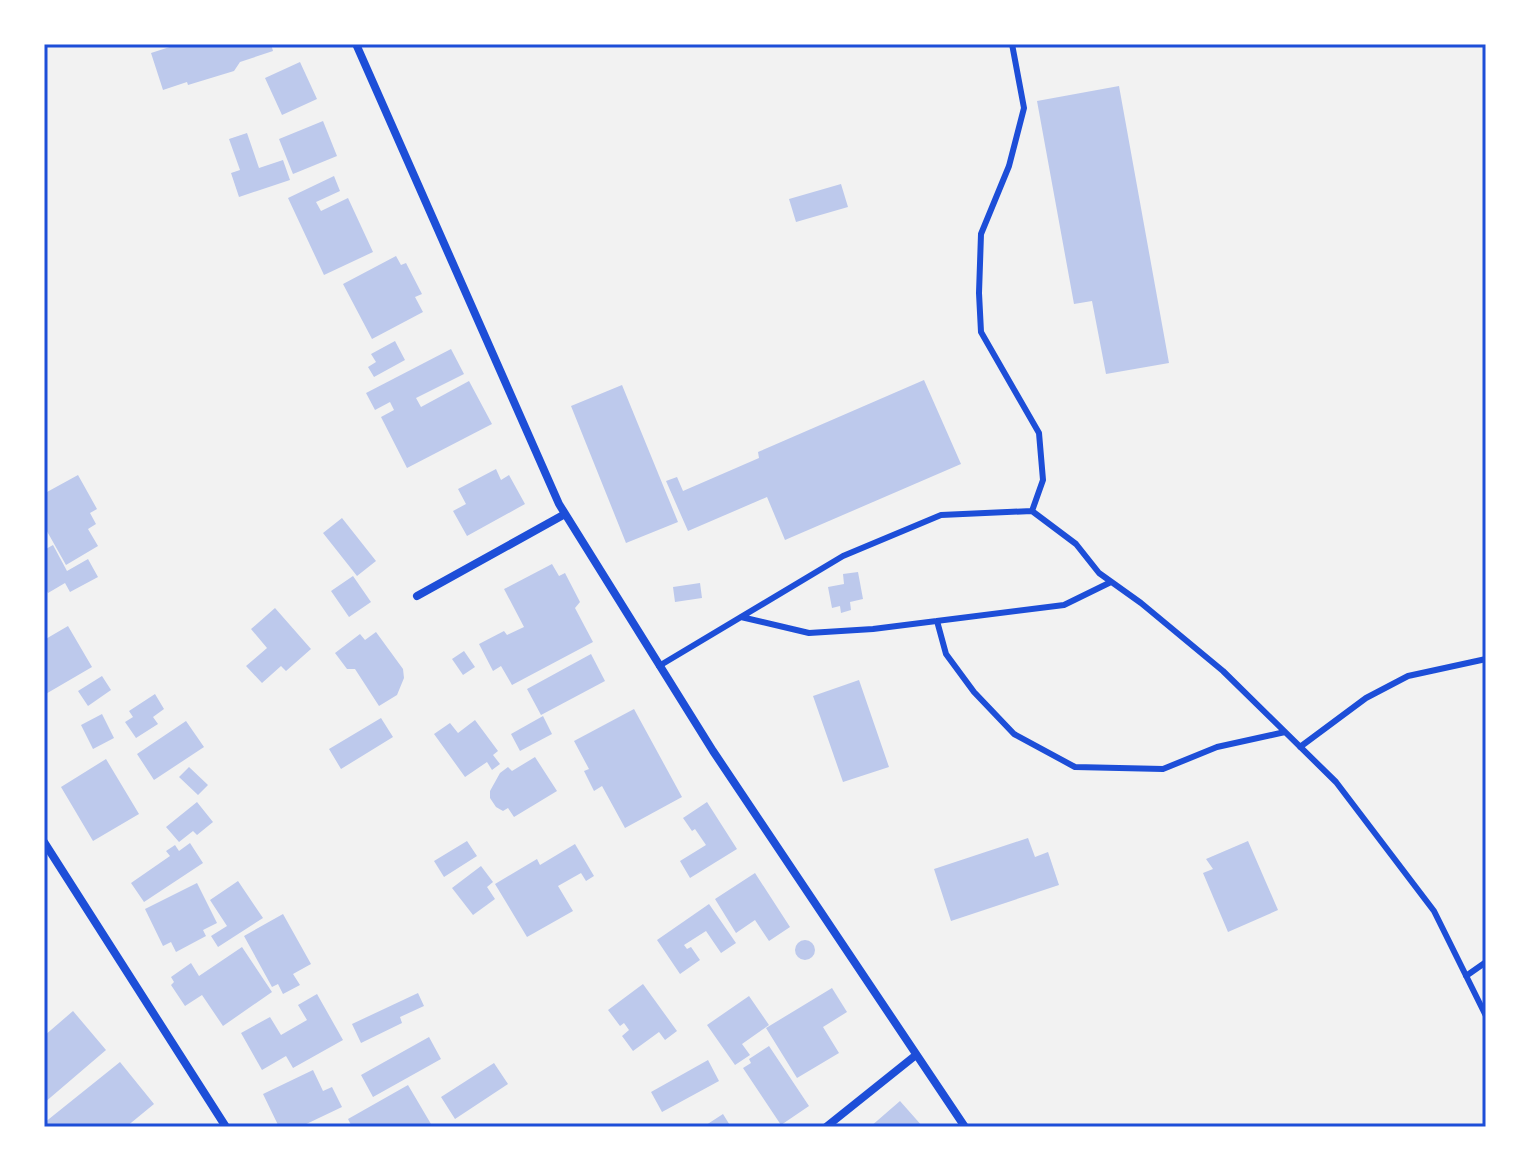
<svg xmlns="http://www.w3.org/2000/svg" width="1530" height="1171" viewBox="0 0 1530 1171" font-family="Georgia,serif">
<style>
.building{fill:#bdc9ec}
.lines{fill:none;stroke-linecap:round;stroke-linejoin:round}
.service{stroke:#1d4ed8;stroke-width:6}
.minor{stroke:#1d4ed8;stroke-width:8}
.neatline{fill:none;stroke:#1d4ed8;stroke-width:3}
</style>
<rect width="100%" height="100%" fill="#f2f2f2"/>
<path class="building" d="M179 44H271L273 51 240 62 234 71 188 85 187 82 163 90 151 53Z
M300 62 317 99 282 115 265 78Z
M1119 86 1169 363 1106 374 1092 301 1074 304 1037 101Z
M323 121 337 156 293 174 279 139Z
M247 133 259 168 283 160 290 180 239 197 231 173 240 170 229 139Z
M334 176 340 191 316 202 321 211 348 198 373 252 324 275 288 198Z
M841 184 848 207 796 222 789 199Z
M396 256 401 265 406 263 422 294 415 297 423 312 372 339 343 284Z
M395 341 405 360 374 377 368 367 376 362 371 354Z
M451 349 464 374 416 398 421 407 469 381 492 424 407 468 381 417 394 410 390 402 375 410 366 393Z
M924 380 961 464 785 540 767 497 688 531 666 481 677 477 683 491 759 458 758 452Z
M622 385 678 522 626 543 571 406Z
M496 469 501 480 509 475 525 504 467 536 453 511 466 504 458 489Z
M78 475 97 509 90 513 96 524 88 529 98 546 66 565 44 526V488L47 492Z
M342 518 376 561 357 576 323 533Z
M53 545 67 571 88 559 98 577 70 592 65 583 48 593 44 586V550Z
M552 564 559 576 565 573 580 602 575 608 593 642 512 685 501 666 493 671 479 644 504 631 507 635 524 627 504 589Z
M858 572 863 599 850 602 851 610 841 613 840 606 832 608 828 587 844 584 843 574Z
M353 576 371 602 349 617 331 591Z
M700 583 702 598 675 602 673 587Z
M275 608 311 649 286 671 281 666 262 683 246 666 267 648 251 629Z
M68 626 92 667 44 695V640Z
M376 632 403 669 404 678 397 695 379 706 355 669H347L335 653 360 634 365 640Z
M464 651 475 667 463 675 452 659Z
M591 654 605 681 541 715 527 689Z
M102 676 111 690 88 706 78 691Z
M859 680 889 767 843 782 813 696Z
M155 694 164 709 153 717 158 724 136 738 125 722 133 717 129 711Z
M634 709 682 797 625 828 602 786 594 791 584 771 589 769 574 741Z
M102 714 114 738 93 749 81 725Z
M543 716 552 734 520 751 511 734Z
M381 718 393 737 341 769 329 749Z
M475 720 498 751 493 755 500 764 492 770 487 762 465 777 434 734 450 723 458 733Z
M186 721 204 747 154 780 137 754Z
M535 757 557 791 514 817 508 808 503 811 496 807 490 798V791L500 773 508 767 512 771Z
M106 759 139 814 93 841 61 787Z
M189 767 208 785 198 795 179 777Z
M197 802 213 822 197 835 193 831 179 842 166 827Z
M707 802 737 849 690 878 680 861 706 845 695 829 692 831 683 818Z
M1028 838 1035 857 1048 852 1059 885 951 921 934 869Z
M467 841 477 856 444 877 434 861Z
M1248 841 1278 910 1228 932 1203 873 1213 869 1206 859Z
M190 843 203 863 144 902 131 883 170 856 166 851 175 845 179 851Z
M575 844 594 876 586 881 581 873 558 886 573 911 527 937 495 884 537 859 540 865Z
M481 866 493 882 487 887 495 899 473 915 452 888Z
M755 873 790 927 769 941 755 920 736 933 715 899Z
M238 881 263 918 218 947 211 936 227 926 210 900Z
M197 883 217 923 203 930 206 936 176 952 171 942 163 946 145 909Z
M709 904 736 943 721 953 706 931 684 945 687 949 691 947 700 960 680 974 657 940Z
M283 914 311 964 293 974 300 985 283 994 278 984 272 987 244 936Z
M795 950a10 10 0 1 1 20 0a10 10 0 1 1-20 0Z
M242 947 272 992 223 1026 202 995 185 1006 171 985 174 982 171 977 191 963 199 976Z
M643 984 677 1031 665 1040 659 1032 633 1051 622 1036 629 1030 624 1023 620 1026 608 1010Z
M832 988 847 1012 823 1027 839 1053 797 1078 766 1028Z
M418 993 424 1006 400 1017 402 1023 361 1043 352 1024Z
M317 994 343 1040 293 1068 286 1056 262 1070 241 1033 270 1017 281 1035 307 1020 298 1005Z
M749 996 769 1025 742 1044 750 1055 735 1065 707 1025Z
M73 1011 106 1050 44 1103V1036Z
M429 1037 441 1059 373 1097 361 1075Z
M769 1046 809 1106 781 1125 743 1068 751 1063 749 1059Z
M708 1060 719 1081 662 1112 651 1092Z
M120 1062 154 1104 126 1127H44V1123Z
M494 1063 508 1084 455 1119 441 1097Z
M313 1070 323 1091 332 1087 342 1107 300 1127H279L263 1094Z
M408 1085 431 1124 426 1127H352L348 1119Z
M900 1101 923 1127H870Z
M723 1114 731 1127H703Z"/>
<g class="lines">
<path class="service" d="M1012 44 1024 108 1009 166 981 234 979 293 981 332 1039 433 1043 480 1032 511
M741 617 809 633 873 629 1064 605 1111 582
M937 621 946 654 974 692 1014 734 1075 767 1163 769 1217 747 1285 732
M659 666 843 556 941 515 1032 511 1076 544 1099 573 1141 603 1223 671 1336 782 1434 911 1486 1016
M1300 747 1366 698 1408 676 1486 659
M1466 976 1486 962"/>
<path class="minor" d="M356 44 559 504 713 751 965 1127
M417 596 565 514
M44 842 226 1127
M826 1127 916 1055"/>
</g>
<rect width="1530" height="1171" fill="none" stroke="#ffffff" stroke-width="92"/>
<rect x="46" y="46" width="1438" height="1079" class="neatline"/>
</svg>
